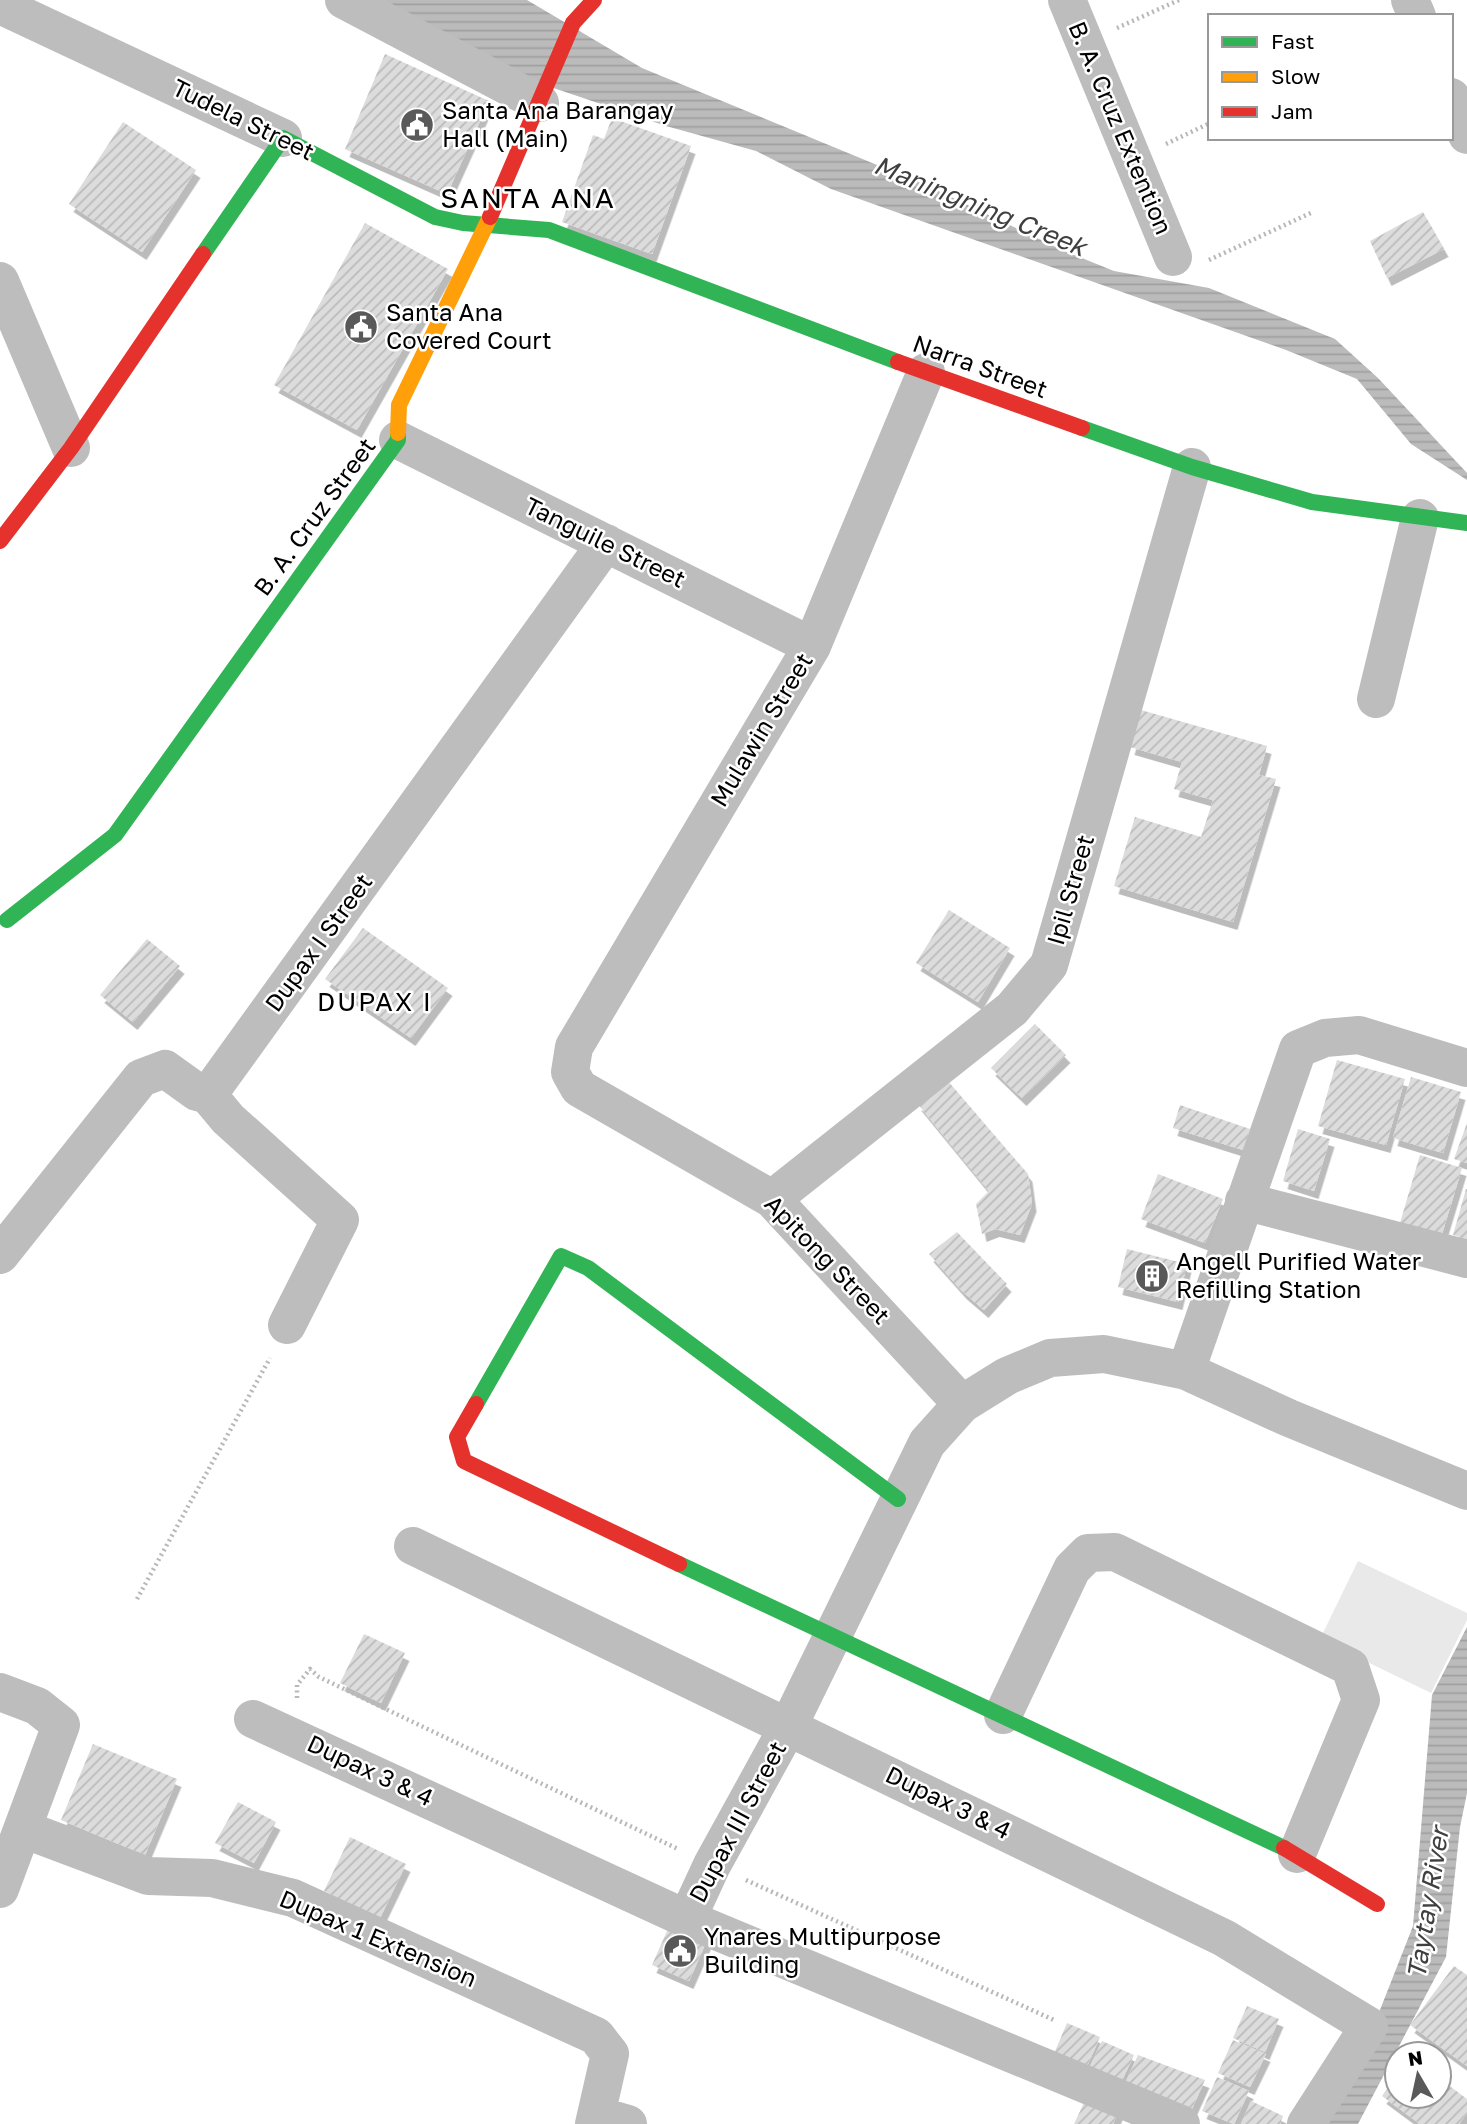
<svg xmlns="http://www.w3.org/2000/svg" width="1467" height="2124" viewBox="0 0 1467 2124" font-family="'Golos Text',sans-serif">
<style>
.pitch{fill:#e9e9e9}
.water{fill:url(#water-rules)}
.building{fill:url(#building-hatch);filter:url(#shadow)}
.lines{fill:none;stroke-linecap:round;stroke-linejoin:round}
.path{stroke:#b8b8b8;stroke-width:4.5;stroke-dasharray:2 3.5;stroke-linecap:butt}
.street{stroke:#bdbdbd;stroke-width:38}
.fast{stroke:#30b455;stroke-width:16}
.slow{stroke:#ff9f0a;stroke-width:16}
.jam{stroke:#e5322d;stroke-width:16}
.labels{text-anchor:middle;stroke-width:5;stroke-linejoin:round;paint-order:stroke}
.poi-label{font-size:24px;fill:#000;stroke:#fff;text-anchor:start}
.street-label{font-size:24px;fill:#000;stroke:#fff}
.water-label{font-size:26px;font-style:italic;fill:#3f3f3f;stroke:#fff}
.neighbourhood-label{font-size:26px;letter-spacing:2px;fill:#000;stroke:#fff}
.quarter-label{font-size:28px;letter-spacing:2px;fill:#000;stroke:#fff}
</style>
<defs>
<pattern id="water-rules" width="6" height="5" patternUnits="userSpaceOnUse" patternTransform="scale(1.75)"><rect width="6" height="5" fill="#bbb"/><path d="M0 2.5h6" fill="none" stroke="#9f9f9f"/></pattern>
<pattern id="building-hatch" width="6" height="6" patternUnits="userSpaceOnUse" patternTransform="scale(1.75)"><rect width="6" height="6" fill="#dcdcdc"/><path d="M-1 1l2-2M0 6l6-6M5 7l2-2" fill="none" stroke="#bbb"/></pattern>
<filter id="shadow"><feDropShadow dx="4.5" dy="8" stdDeviation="0" flood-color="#0004"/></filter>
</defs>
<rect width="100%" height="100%" fill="#fff"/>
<path class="pitch" d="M1358 1561 1467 1613V1620L1431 1693 1320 1639Z"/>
<path class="water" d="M370 0H527L642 68 928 186 1062 250 1114 271 1209 288 1335 339 1378 378 1467 473V480L1411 444 1357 379 1286 350 831 189 756 151 666 126 512 74Z
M1467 1627V1793L1460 1827 1446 1957 1358 2124H1322L1376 2020 1413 1926 1432 1695Z"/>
<path class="building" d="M385 54 489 101 447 194 345 149Z
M612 118 691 146 652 254 562 222 593 135 604 139Z
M123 122 196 170 142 252 69 204Z
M1423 212 1444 249 1387 278 1370 241Z
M365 223 448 269 357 430 274 385Z
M1141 710 1267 746 1259 775 1276 779 1233 922 1114 886 1135 817 1201 837 1213 800 1174 789 1182 762 1130 747Z
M949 910 1010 948 978 1002 916 963Z
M363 928 448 988 411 1038 325 979Z
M147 939 180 966 133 1022 100 995Z
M1035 1024 1066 1055 1022 1098 991 1068Z
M1337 1060 1405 1079 1386 1145 1318 1126Z
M1411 1077 1461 1092 1443 1153 1393 1138Z
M948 1081 1028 1174 1032 1204 1020 1235 995 1229 982 1234 976 1204 989 1191 917 1103Z
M1180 1105 1250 1129 1243 1150 1173 1128Z
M1467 1123V1163L1454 1159Z
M1298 1129 1330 1139 1314 1191 1283 1181Z
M1420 1155 1462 1168 1442 1234 1400 1223Z
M1158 1174 1223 1199 1205 1243 1141 1219Z
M1466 1189H1467V1239L1453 1235Z
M957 1232 1007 1284 984 1310 962 1291 929 1254Z
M1127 1249 1187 1264 1178 1302 1118 1287Z
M364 1634 405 1653 381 1703 340 1683Z
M93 1744 177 1779 145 1855 61 1820Z
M238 1802 276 1822 254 1863 215 1843Z
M350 1837 406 1864 380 1918 324 1891Z
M671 1922 708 1938 689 1981 652 1965Z
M1454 1966 1467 1975V2066L1410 2025Z
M1247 2006 1279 2019 1265 2052 1233 2038Z
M1067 2023 1100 2037 1085 2071 1053 2056Z
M1233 2040 1266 2054 1250 2087 1218 2073Z
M1102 2041 1134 2055 1118 2089 1086 2075Z
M1138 2055 1205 2080 1190 2113 1158 2099 1164 2083 1155 2102 1123 2088Z
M1397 2075V2096H1439V2078L1467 2099V2113L1459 2124H1420L1382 2096Z
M1217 2077 1249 2091 1234 2124 1202 2111Z
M1088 2094 1120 2108 1113 2124H1074Z
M1251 2101 1283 2116 1280 2124H1241Z"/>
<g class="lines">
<path class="path" d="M1117 28 1179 0
M1166 144 1210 123
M1209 260 1313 212
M137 1599 270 1358
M297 1698V1685L310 1669 319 1677 678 1849
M746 1880 1056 2021"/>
<path class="street" d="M344 0 540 103
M1067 0 1173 257
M1410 0 1417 16
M0 5 283 138
M1451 97 1467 135
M0 281 71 448
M926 372 812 646 574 1047 570 1072 579 1088 772 1199 962 1404
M398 440 812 646
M1376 699 1420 518
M208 1095 606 543
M208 1095 228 1119 340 1220 287 1325
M772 1199 1012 1009 1049 965 1192 467
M1244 1201 1467 1259
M0 1255 141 1078 165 1069 197 1092 208 1095
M1186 1371 1298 1049 1325 1038 1359 1035 1467 1068
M413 1546 1224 1938 1369 2026 1306 2124
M0 1692 37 1706 61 1725 0 1889
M1003 1715 1072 1569 1088 1553 1115 1552 1350 1667 1361 1700 1297 1854
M253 1719 687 1919 1181 2124
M23 1829 148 1876 212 1878 293 1898 596 2036 610 2054 594 2124
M687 1919 712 1865 789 1725 927 1443 962 1404 1007 1376 1050 1358 1104 1354 1186 1371 1289 1418 1467 1491
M597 2115 628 2124"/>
<path class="fast" d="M203 254 283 138 435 217 463 223 549 230 898 362
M1082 428 1192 467 1312 502 1467 523
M7 920 115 835 398 440V433
M476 1404 561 1256 588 1268 898 1499
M679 1564 1284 1848"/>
<path class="slow" d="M398 433 399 405 490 217"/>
<path class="jam" d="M490 217 573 23 594 0
M898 362 1082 428
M0 541 71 448 203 254
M476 1404 457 1437 464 1461 679 1564
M1284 1848 1377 1904"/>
</g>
<defs>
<g id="civic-disc" transform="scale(1.75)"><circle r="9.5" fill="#595959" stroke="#fff"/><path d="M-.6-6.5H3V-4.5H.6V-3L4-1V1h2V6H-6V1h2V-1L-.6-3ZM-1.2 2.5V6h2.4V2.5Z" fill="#fff"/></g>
<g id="building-disc" transform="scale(1.75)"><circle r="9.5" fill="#595959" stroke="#fff"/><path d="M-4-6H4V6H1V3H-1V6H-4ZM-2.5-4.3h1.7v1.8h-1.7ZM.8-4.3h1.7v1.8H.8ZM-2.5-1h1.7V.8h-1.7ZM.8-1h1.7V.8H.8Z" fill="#fff"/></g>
</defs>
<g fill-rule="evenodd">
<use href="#civic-disc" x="417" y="125"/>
<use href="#civic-disc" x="361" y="327"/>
<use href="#building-disc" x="1152" y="1276"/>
<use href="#civic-disc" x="680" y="1951"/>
</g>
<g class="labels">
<g class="poi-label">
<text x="442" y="119">Santa Ana Barangay<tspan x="442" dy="28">Hall (Main)</tspan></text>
<text x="386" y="321">Santa Ana<tspan x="386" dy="28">Covered Court</tspan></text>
<text x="1176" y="1270">Angell Purified Water<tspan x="1176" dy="28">Refilling Station</tspan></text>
<text x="704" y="1945">Ynares Multipurpose<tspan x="704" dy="28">Building</tspan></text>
</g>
<g class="street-label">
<text transform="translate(243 120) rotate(26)" y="8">Tudela Street</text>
<text transform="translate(1120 128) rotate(67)" y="8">B. A. Cruz Extention</text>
<text transform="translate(980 367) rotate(20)" y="8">Narra Street</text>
<text transform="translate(315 517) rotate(-54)" y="8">B. A. Cruz Street</text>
<text transform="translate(605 543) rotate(26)" y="8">Tanguile Street</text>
<text transform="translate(762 730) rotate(-59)" y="8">Mulawin Street</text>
<text transform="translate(1071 890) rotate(-74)" y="8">Ipil Street</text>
<text transform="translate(319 943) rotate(-54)" y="8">Dupax I Street</text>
<text transform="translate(827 1260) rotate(46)" y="8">Apitong Street</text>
<text transform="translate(370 1771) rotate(25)" y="8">Dupax 3 &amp; 4</text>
<text transform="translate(948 1803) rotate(26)" y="8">Dupax 3 &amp; 4</text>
<text transform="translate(738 1822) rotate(-62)" y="8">Dupax III Street</text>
<text transform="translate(378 1939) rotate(23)" y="8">Dupax 1 Extension</text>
</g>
<g class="water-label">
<text transform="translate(980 206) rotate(22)" y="9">Maningning Creek</text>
<text transform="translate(1428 1903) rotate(-81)" y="9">Taytay River</text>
</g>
<g class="neighbourhood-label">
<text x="375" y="1011">DUPAX I</text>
</g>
<g class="quarter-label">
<text x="528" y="208">SANTA ANA</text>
</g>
</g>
<rect x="1208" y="14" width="245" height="126" fill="#ffffff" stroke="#999999" stroke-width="2"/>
<rect x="1222" y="37" width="35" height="10" fill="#30b455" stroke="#999999" stroke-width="2"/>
<text x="1271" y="49" font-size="21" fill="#000000">Fast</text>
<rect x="1222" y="72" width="35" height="10" fill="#ff9f0a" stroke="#999999" stroke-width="2"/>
<text x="1271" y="84" font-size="21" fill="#000000">Slow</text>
<rect x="1222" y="107" width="35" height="10" fill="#e5322d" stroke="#999999" stroke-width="2"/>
<text x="1271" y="119" font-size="21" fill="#000000">Jam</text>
<g transform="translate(1418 2075) rotate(351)"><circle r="33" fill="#ffffff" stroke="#999999" stroke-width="2"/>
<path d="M0-5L12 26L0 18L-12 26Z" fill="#595959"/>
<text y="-10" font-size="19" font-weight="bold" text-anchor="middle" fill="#000000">N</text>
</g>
</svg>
